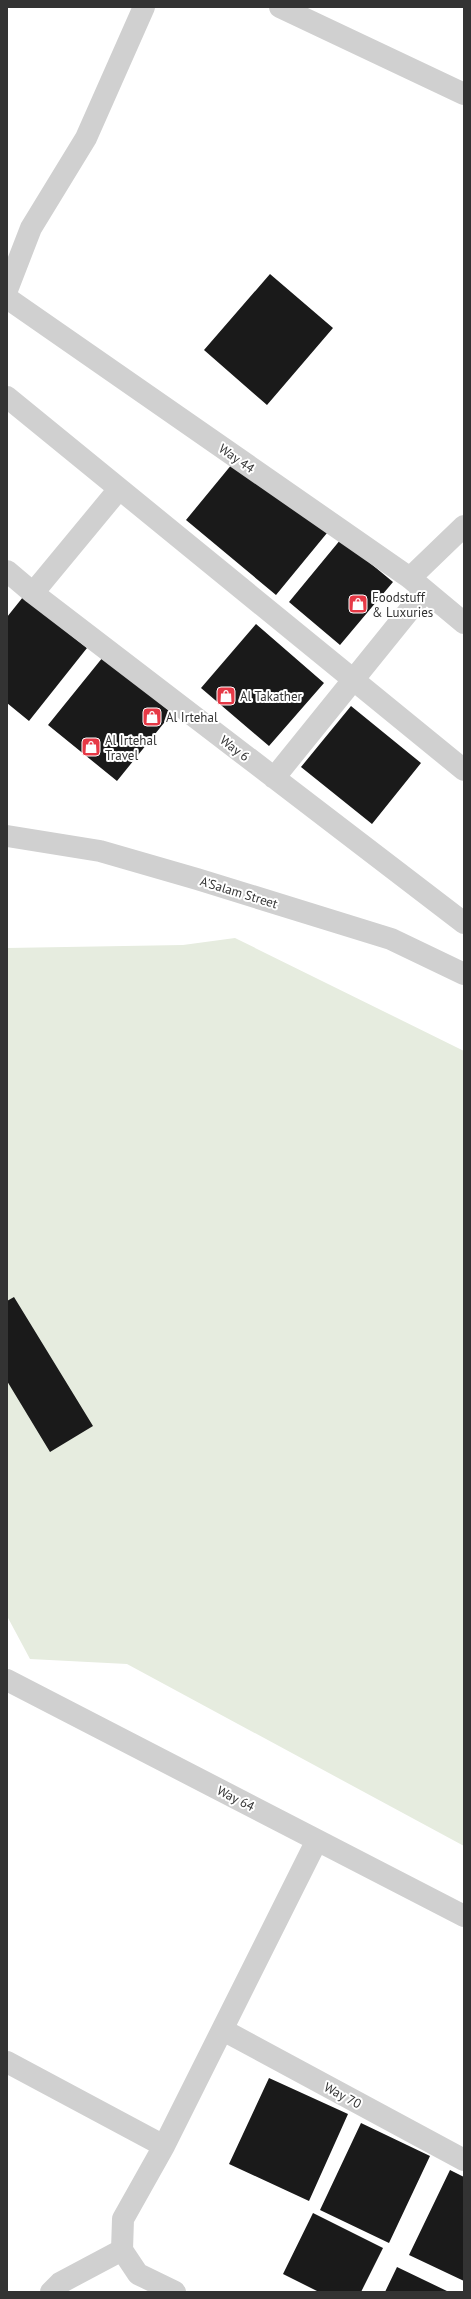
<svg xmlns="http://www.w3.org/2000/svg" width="471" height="2299" viewBox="0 0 471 2299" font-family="'PT Sans',sans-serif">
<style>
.green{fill:#e6ecdf}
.building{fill:#1a1a1a}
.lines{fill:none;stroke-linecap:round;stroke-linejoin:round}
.minor{stroke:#d0d0d0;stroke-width:22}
.labels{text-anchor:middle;stroke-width:4;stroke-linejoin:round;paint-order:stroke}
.street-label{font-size:13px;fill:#333;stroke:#fff}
.poi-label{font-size:13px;fill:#333;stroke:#fff;text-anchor:start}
</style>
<rect width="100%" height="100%" fill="#fff"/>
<path class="green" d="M235 938 464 1051V1846L127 1664 30 1659 7 1616V948L183 945Z"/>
<path class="building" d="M270 274 333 328 267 405 204 350Z
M237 458 327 533 276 595 186 520Z
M341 539 393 582 340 645 289 602Z
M23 597 87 648 29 721 7 703V617Z
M256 624 324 683 269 746 201 688Z
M103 657 172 713 117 781 48 725Z
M351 706 421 763 372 824 301 767Z
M14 1297 93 1426 50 1452 7 1381V1301Z
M269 2078 348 2114 309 2201 229 2164Z
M361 2123 430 2156 389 2243 320 2210Z
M450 2170 464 2177V2281L409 2255Z
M313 2213 383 2248 361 2292H319L283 2274Z
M397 2267 449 2292H385Z"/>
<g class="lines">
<path class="minor" d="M280 7 464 94
M7 290 31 228 86 138 144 7
M7 298 410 578 464 623
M7 397 464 770
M7 571 33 593 464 923
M410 578 464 526
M33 593 119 489
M274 778 425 591
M7 836 100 851 197 879 391 939 464 974
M7 1680 464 1916
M223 2030 464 2160
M7 2062 164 2146
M51 2292 60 2283 122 2250
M175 2292 138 2274 122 2250 123 2219 164 2146 317 1840"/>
</g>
<defs>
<g id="shop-square" transform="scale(1)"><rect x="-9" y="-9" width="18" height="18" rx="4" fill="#e63946" stroke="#fff"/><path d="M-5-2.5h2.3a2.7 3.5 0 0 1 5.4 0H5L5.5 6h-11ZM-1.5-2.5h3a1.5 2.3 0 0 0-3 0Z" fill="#fff"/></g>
</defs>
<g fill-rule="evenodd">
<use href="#shop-square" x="358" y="604"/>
<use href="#shop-square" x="226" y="696"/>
<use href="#shop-square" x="152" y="717"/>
<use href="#shop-square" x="91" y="747"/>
</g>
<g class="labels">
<g class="street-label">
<text transform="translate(237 458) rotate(35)" y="5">Way 44</text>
<text transform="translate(235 748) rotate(37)" y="5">Way 6</text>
<text transform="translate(239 892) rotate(17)" y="5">A'Salam Street</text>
<text transform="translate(236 1798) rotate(27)" y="5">Way 64</text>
<text transform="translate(343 2095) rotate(28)" y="5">Way 70</text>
</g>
<g class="poi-label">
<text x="372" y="602">Foodstuff<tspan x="372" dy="15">&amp; Luxuries</tspan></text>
<text x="240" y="701">Al Takather</text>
<text x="166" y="722">Al Irtehal</text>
<text x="105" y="745">Al Irtehal<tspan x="105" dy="15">Travel</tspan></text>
</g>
</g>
<rect width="471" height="2299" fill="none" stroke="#333333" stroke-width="16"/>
</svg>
